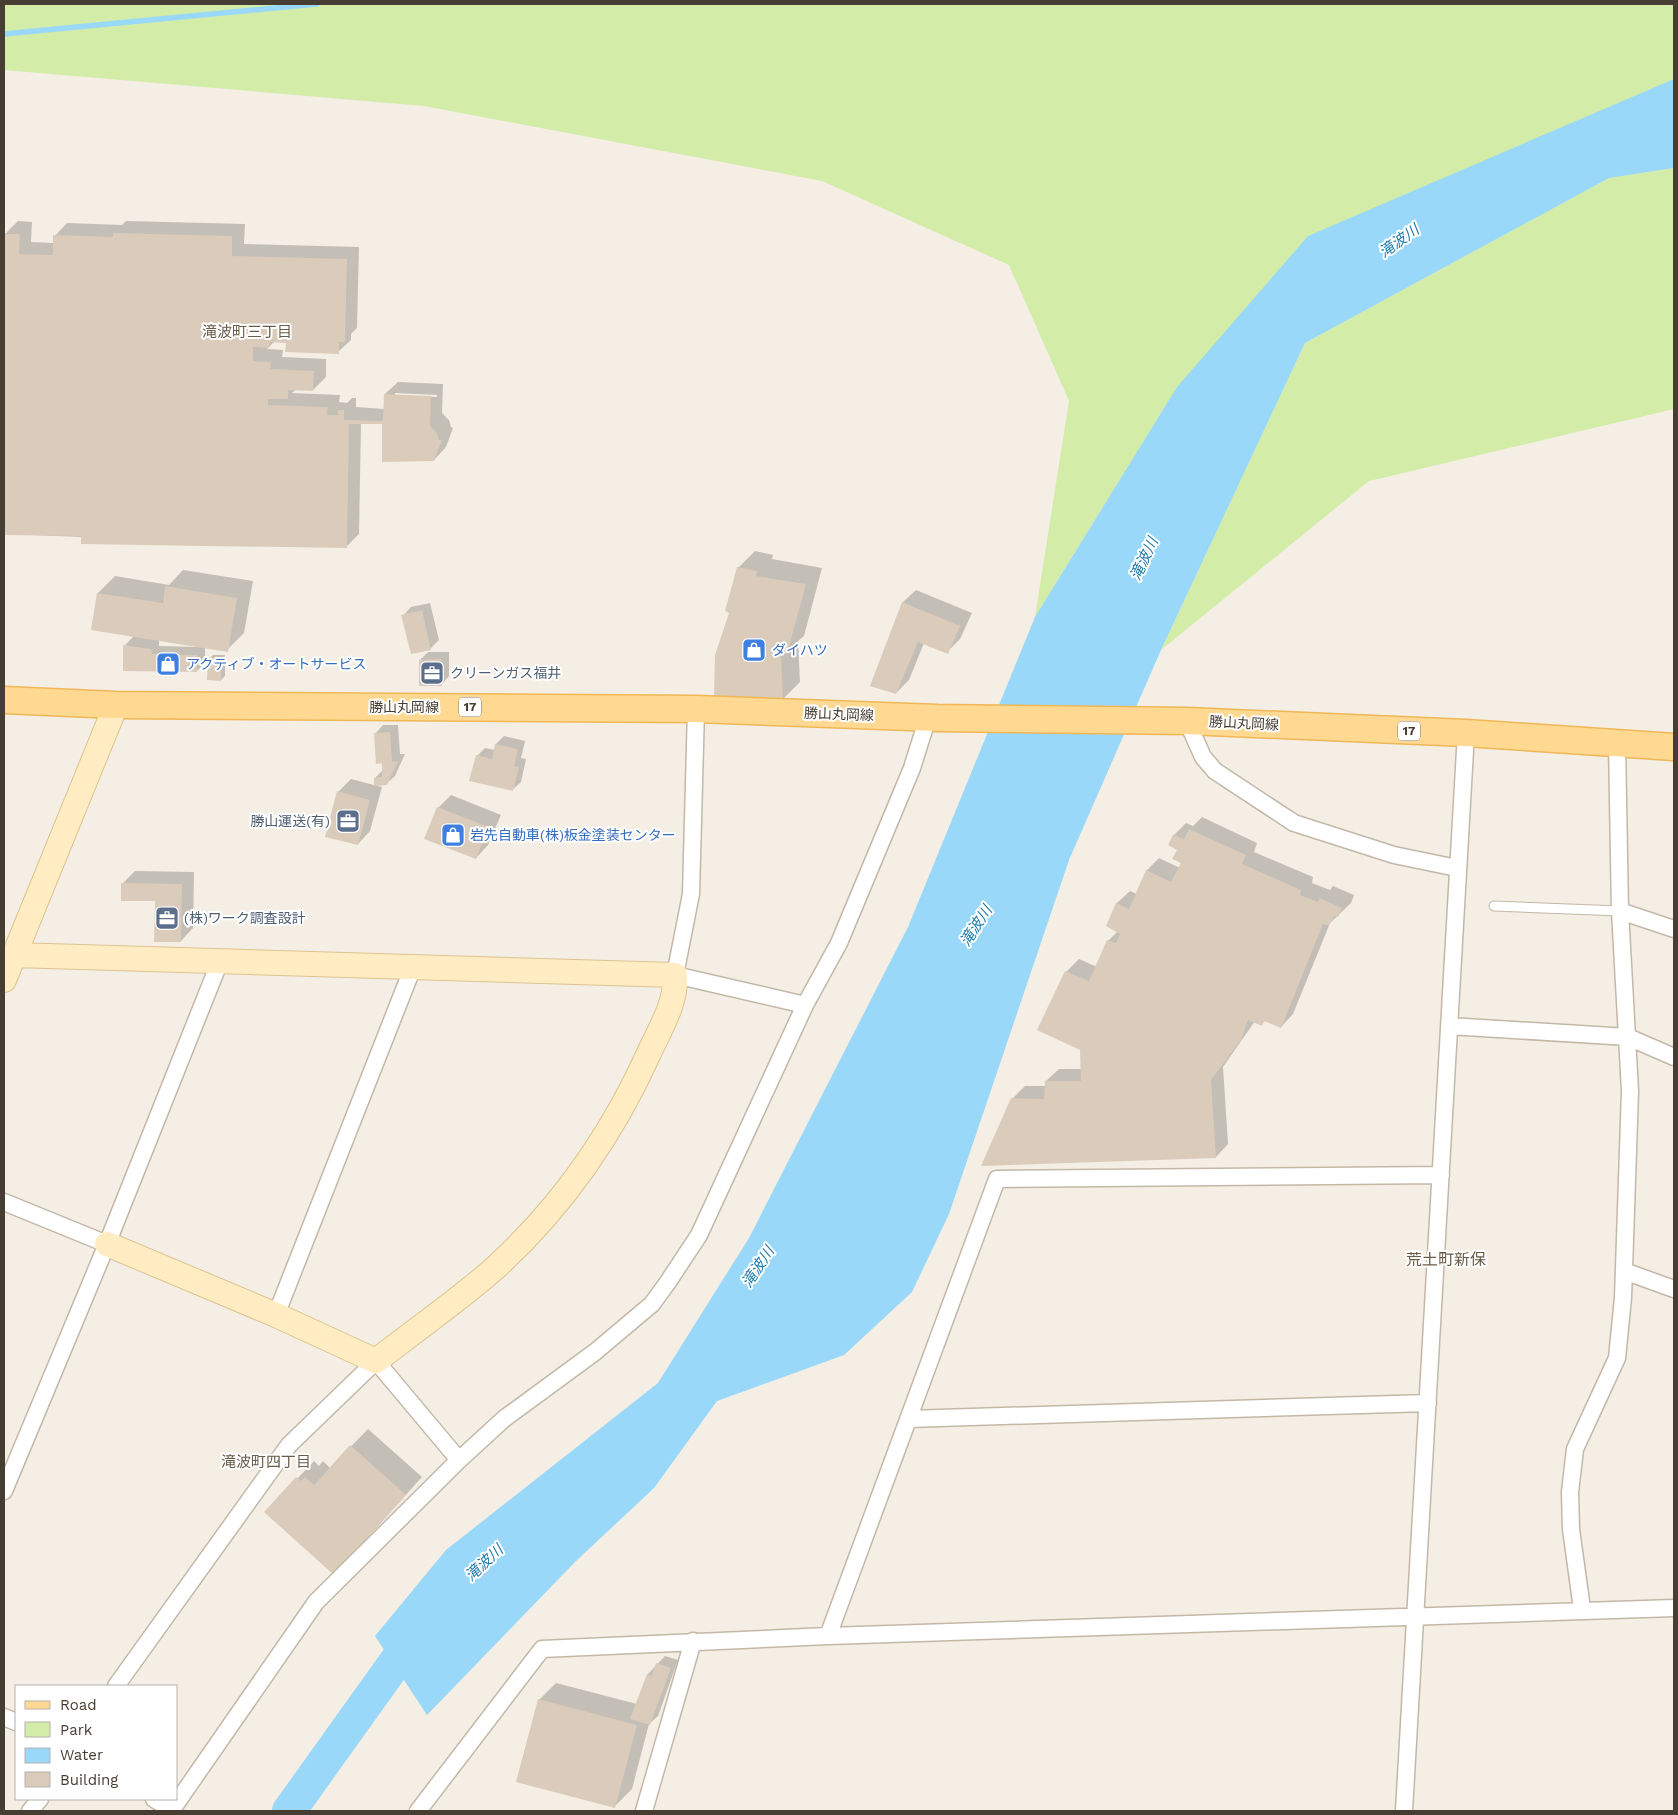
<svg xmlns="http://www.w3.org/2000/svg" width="1678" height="1815" viewBox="0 0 1678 1815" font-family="'Work Sans','Noto Sans JP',sans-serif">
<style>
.green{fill:#d3eda8}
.water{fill:#99d8f8}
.shadow{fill:#0003;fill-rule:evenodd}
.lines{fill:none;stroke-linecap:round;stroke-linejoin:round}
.stream{stroke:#99d8f8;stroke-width:5.5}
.river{stroke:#99d8f8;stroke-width:34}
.building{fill:#dacbbb}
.lane-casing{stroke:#c3b8a8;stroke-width:11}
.street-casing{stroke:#c3b8a8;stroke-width:19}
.secondary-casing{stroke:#dcc390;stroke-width:26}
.primary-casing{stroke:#f0b756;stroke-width:29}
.lane{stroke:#fff;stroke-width:9}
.street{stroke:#fff;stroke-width:16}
.secondary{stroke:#ffecc3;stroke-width:24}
.primary{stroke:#ffd892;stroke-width:26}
.labels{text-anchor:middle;stroke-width:4;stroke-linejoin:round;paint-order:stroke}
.shield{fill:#fff;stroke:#7e7870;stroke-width:1}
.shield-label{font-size:12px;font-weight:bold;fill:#473e33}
.shop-label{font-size:14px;fill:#366cbe;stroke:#fff;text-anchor:start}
.service-label{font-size:14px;fill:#4e5e75;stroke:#fff;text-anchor:start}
.street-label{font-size:14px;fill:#473e33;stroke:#fff}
.water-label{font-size:15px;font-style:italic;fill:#1f7bac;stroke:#fff}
.neighbourhood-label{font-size:15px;fill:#6b5b49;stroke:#fff}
.quarter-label{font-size:16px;fill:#6b5b49;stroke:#fff}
</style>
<rect width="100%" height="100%" fill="#f4eee4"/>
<path class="green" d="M4 4H1674V79L1556 131 1177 387 1035 617 1069 401 1009 265 822 181 424 106 4 70Z
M1674 168V409L1369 481 1161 650 1305 343 1609 178Z"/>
<path class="water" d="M1674 79V168L1609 178 1305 343 1161 650 1069 860 949 1214 912 1292 844 1355 717 1401 654 1488 575 1562 427 1715 375 1636 446 1550 658 1383 749 1238 908 927 1035 617 1177 387 1308 236Z"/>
<path class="shadow" d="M18 221 32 222 31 242 54 243 55 236 67 223 122 225 126 221 245 224 244 244 359 247 357 328 351 334V340L338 352 287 341H275L267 349 283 350 282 357 326 359V377L313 390 296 389 292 393 340 395 339 402 347 403 352 398H356V407L384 409 385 394 398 382 443 384 442 413 449 420 451 427 453 428 446 447 434 460 384 423H361L359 534 346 547 4 534V243L5 234ZM395 393 437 395V397L395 396Z
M755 551 773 555 772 559 822 568 804 636 798 641 800 682 783 699 731 613 738 568Z
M183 570 253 581 244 633 227 650 205 647V663L197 671 125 645 134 636 93 629 98 593 115 576 169 585ZM159 640 197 646V647L159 646Z
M916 590 972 613 960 639 947 652 924 643 909 680 896 693 871 685 903 602Z
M430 603 439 640 431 648 412 653 403 616 411 607Z
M428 652H449V676L441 685 420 660Z
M213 655H225V676L221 680 209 659Z
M383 725H398L400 754H405L395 776 386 784 375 778 383 770 375 734Z
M504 736 525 741 521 758 526 759 521 782 512 790 477 756 485 748 495 750 496 744Z
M351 779 382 787 370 831 358 844 338 792Z
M451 795 501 815 488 845 476 858 438 808Z
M1202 817 1257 843 1254 852 1313 877 1312 883 1330 890 1333 886 1354 895 1351 903 1330 923 1293 1014 1281 1027 1266 1020 1262 1024 1255 1021 1223 1067 1228 1144 1216 1157 1012 1099 1025 1086H1046V1081L1059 1069H1082L1081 1049 1066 972 1079 959 1097 967 1108 941 1118 931 1107 926 1117 903 1130 891 1137 894 1147 870 1159 858 1180 868 1183 862 1179 849 1169 845 1174 835 1186 823 1193 826Z
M135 871 194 872 193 928 181 941 156 900 122 884Z
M368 1429 422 1477 351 1556 266 1512 314 1461 319 1466 323 1461 330 1468Z
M665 1656 678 1660 658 1716 649 1724 632 1789 615 1806 539 1700 556 1683 637 1704 648 1674Z"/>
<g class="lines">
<path class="stream" d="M4 34 317 4"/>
<path class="river" d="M289 1811 420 1628"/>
</g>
<path class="building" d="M113 233 232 236V256L347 259 345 342H339V354L285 352 286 343 270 342 269 348 253 347V361L271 362 270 369 314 371 313 391 288 390V399H268V405L328 407 327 415H338V410H344V420L383 421 384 394 431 396 430 426 437 433 439 440H442L434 461 382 462V424H349L347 548 81 544V536L4 535V234H20L19 254 53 255V235L113 237Z
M737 567 757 571 756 576 806 584 787 654 781 652 783 700 714 699 715 655 729 613 725 611Z
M165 586 237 598 228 652 91 630 97 593 163 603Z
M902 602 960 626 948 654 918 642 896 694 870 686Z
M422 610 431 650 411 654 401 615Z
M123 645 151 649 152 654 197 655V672L123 671Z
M208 658H222L221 681 207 680Z
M441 659 442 686H419V660Z
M390 732 392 762 398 761 387 785 374 786V778L382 777V763L376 764 374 733Z
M495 744 518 749 514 766 519 767 513 791 469 781 476 755 492 759Z
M337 791 370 800 358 845 325 837Z
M437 807 489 827 476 859 424 839Z
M1189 829 1246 855 1242 864 1301 890 1300 895 1318 902 1320 898 1342 908 1338 917 1334 916 1329 926 1323 924 1281 1028 1264 1021 1262 1026 1248 1020 1241 1040 1211 1080 1216 1158 981 1166 1011 1098 1044 1099 1045 1081H1081L1080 1050 1037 1030 1065 971 1089 981 1107 940 1116 943 1120 934 1106 926 1116 903 1129 909 1146 870 1171 882 1181 863 1172 859 1177 850 1168 845 1173 835 1184 839Z
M121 883 182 884 181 942H154L155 901H121Z
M350 1445 406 1495 334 1575 264 1512 296 1477 301 1481 305 1477 314 1485Z
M656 1663 671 1668 650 1725 630 1719 647 1674 652 1676Z
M538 1699 637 1725 615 1808 516 1782Z"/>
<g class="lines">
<g class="lane-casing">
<path id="lane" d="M1494 906 1620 911"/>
</g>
<g class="street-casing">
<path id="street" d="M696 709 691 894 675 975 805 1005
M1187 721 1203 757 1215 771 1294 823 1394 855 1457 868
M1620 911 1674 929
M1449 1026 1628 1037 1674 1057
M4 1202 107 1244
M1624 1271 1674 1289
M276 1315 413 967
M908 1419 1428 1403
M4 1491 107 1244 220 961
M1582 1609 1571 1529 1570 1492 1575 1449 1617 1358 1623 1298 1630 1091 1620 911 1617 743
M828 1636 997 1179 1441 1175
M116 1686 289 1445 376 1361 459 1460
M4 1717 16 1722
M154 1799 172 1810
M30 1811 40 1799
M171 1811 316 1602 459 1460 505 1418 595 1352 652 1304 668 1282 699 1235 805 1005 839 943 912 768 928 717
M418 1811 542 1649 828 1636 1674 1608
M644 1811 693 1641
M1404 1811 1466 733"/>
</g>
<g class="secondary-casing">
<path id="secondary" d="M14 955 675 975C677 1002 660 1029 649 1053 612 1135 562 1207 495 1268 458 1301 415 1330 376 1361L276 1315 107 1244
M4 980 116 705"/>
</g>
<g class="primary-casing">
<path id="primary" d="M4 700 116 705 696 709 937 718 1187 721 1466 733 1674 747"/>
</g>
<use href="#lane" class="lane"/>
<use href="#street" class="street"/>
<use href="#secondary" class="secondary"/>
<use href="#primary" class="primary"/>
</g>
<defs>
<g id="shop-square" transform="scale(1.25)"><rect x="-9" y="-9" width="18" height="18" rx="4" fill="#3f7fe0" stroke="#fff"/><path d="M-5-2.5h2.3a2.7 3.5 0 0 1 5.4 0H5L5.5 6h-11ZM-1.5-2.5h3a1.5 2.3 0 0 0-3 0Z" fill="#fff"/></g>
<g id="office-square" transform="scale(1.25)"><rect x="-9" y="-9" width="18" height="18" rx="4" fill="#5c6f8a" stroke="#fff"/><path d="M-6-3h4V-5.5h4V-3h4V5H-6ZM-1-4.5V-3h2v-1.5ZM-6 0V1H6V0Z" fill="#fff"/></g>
</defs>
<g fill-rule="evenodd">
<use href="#shop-square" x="754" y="650"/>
<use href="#shop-square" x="168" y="664"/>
<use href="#office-square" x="432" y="673"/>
<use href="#office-square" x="348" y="821"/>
<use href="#shop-square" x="453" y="835"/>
<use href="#office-square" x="167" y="918"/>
</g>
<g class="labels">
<g class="shield">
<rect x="459" y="697.5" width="22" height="19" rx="4"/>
<rect x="1398" y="721.5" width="22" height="19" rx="4"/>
</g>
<g class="shield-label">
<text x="470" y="711">17</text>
<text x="1409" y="735">17</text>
</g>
<g class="shop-label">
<text x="772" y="655">ダイハツ</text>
<text x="186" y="669">アクティブ・オートサービス</text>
<text x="470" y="840">岩先自動車(株)板金塗装センター</text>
</g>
<g class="service-label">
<text x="450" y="678">クリーンガス福井</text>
<text x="330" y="826" text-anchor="end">勝山運送(有)</text>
<text x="184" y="923">(株)ワーク調査設計</text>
</g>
<g class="street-label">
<text x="404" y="712">勝山丸岡線</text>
<text transform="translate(839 714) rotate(2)" y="5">勝山丸岡線</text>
<text transform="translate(1244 723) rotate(3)" y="5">勝山丸岡線</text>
</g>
<g class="water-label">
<text transform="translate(1399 241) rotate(-36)" y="5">滝波川</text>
<text transform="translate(1144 559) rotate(-65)" y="5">滝波川</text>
<text transform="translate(976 926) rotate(-57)" y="5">滝波川</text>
<text transform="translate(758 1267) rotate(-56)" y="5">滝波川</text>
<text transform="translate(484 1563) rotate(-43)" y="5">滝波川</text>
</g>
<g class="neighbourhood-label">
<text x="247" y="337">滝波町三丁目</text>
<text x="266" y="1467">滝波町四丁目</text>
</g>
<g class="quarter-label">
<text x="1446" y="1265">荒土町新保</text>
</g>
</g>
<rect width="1678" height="1815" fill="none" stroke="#473e33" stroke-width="10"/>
<rect x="15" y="1685" width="162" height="115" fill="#ffffff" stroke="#b5b2ad"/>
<rect x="25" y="1701" width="25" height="8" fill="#ffd892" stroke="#b5b2ad"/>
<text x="60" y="1710" font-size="15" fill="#473e33">Road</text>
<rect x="25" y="1722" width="25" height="15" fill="#d3eda8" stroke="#b5b2ad"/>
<text x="60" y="1735" font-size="15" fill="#473e33">Park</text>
<rect x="25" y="1748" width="25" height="15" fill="#99d8f8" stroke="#b5b2ad"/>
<text x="60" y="1760" font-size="15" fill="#473e33">Water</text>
<rect x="25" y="1772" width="25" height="15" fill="#dacbbb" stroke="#b5b2ad"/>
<text x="60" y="1785" font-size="15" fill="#473e33">Building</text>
</svg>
